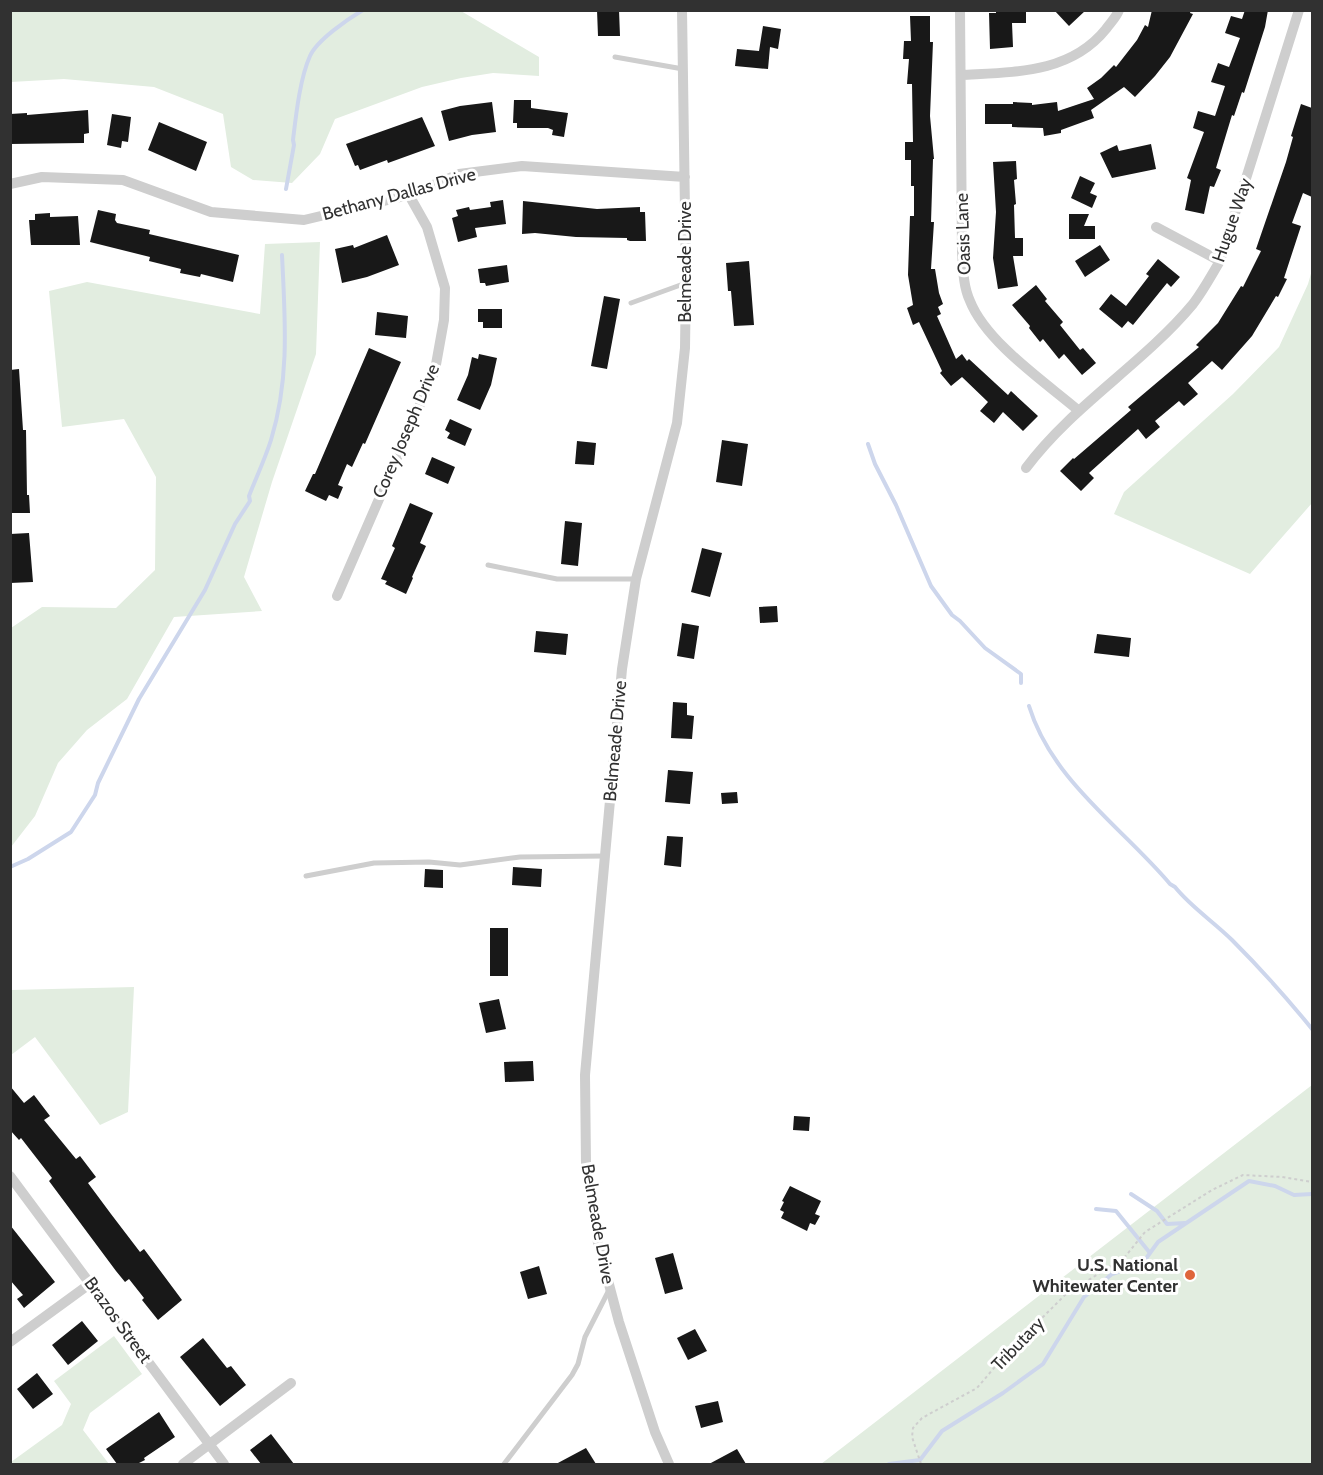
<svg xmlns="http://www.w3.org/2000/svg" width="1323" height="1475" viewBox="0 0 1323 1475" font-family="Cabin,sans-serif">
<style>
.green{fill:#e2ede0}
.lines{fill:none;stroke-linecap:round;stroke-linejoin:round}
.stream{stroke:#cdd6ec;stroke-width:4}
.building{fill:#181818}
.path{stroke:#cecece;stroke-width:2;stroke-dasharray:3 3;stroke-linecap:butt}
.lane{stroke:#cecece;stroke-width:5}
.street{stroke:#cecece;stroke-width:10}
.poi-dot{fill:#df653b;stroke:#fff;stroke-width:2}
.labels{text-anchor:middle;stroke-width:6;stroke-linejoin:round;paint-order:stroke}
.street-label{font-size:18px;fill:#313131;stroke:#fff}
.poi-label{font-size:18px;font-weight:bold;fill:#313131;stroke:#fff;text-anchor:end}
</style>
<rect width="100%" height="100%" fill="#fff"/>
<path class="green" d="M11 10 461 11 539 57V76L493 73 461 78 422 87 335 119 320 154 292 183 253 180 231 167 223 114 154 87 64 79 11 82Z
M320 242 316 354 272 482 244 577 262 611 174 617 127 699 87 730 58 763 35 816 11 847V628L42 607 116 608 155 570 156 477 124 419 62 427 49 291 87 282 260 314 265 244Z
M1312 270V503L1250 574 1114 514 1124 492 1233 394 1279 347 1308 284Z
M134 987 128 1112 100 1125 35 1037 11 1055V990Z
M1312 1085V1464H821Z
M114 1336 142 1374 90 1413 83 1430 109 1464H11V1462L62 1425 71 1404 54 1381Z"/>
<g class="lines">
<path class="stream" d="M286 189 294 145 293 140C296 115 300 78 310 56 317 40 348 19 363 10
M868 444 875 464 896 505 931 586 952 615 960 621 985 648 1021 674V683
M1029 706C1052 781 1122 827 1170 884L1175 887C1191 907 1214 922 1232 940 1260 968 1287 998 1312 1029
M10 867 28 859 71 832 95 795 98 783 139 699 205 590 235 524 250 501 249 496C256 478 265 459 271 440 290 378 285 319 282 255
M1131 1194 1157 1211 1167 1224 1185 1223
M1096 1209 1116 1211 1150 1253
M889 1464 920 1460 942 1431 1003 1393 1043 1364 1084 1297 1112 1274 1142 1264 1158 1242 1249 1181 1275 1186 1294 1195 1312 1194"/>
</g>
<path class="building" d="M597 10H619L620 36H598Z
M996 10H1026V23H1012L1013 47 990 49 989 13H996Z
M1054 10H1086L1069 26Z
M1152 10H1191L1190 13 1193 14 1170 57 1155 76 1135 97 1124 87 1091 110 1094 118 1061 130V133L1044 136 1043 128 1012 127V124H985V104H1013V102L1032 103V105L1057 102 1058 111 1094 99 1087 88 1101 78 1114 65 1116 67 1137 40 1145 25 1148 27Z
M1245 10H1268L1265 27 1244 93 1242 92 1234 116 1232 115 1216 168 1221 170 1214 187 1210 186 1204 214 1185 210 1191 180 1187 178 1204 132 1193 128 1198 111 1215 116 1225 86 1211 82 1218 63 1229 67 1240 38 1225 33 1231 16 1242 19Z
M910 16H930V42H933L930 116 934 159H933L931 222H934L931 269H935L939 293 943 304 938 307 941 314 937 316 956 359 962 354 967 361 969 359 1008 395 1011 391 1038 416 1023 431 1003 412 994 423 980 411 988 402 962 377 951 386 940 373 942 371 919 322 913 325 907 308 913 305 908 275 910 216H914V186H911V160H905V142H913L912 84H907L909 59H903L904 41H911Z
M763 26 781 29 778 49 770 47 768 69 735 66 737 49 759 51Z
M514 100H531V108L568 113 564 137 552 135 553 130 548 128H517V123H513Z
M492 102 496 132 472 135 449 141 441 111 460 106Z
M1301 104 1312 108V197L1303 193 1292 223 1301 226 1284 278 1287 279 1278 297 1276 296 1252 336 1222 370 1212 361 1188 383 1198 394 1184 406 1179 401 1155 421 1160 427 1146 439 1138 429 1089 473 1094 478 1081 491 1060 471 1073 458 1074 459 1131 410 1128 407 1199 347 1196 345 1218 323 1241 286 1243 287 1261 251 1256 249 1286 162 1293 137 1291 136Z
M88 110 89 133 84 134V143L10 144V114L27 113V115Z
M112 114 131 117 128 142 122 141 121 148 107 145Z
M422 117 435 146 388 163 387 160 360 170 358 165 355 166 346 144Z
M159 122 207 142 196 171 148 150Z
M1151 144 1156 169 1112 178 1100 153 1117 145 1119 151Z
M1016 161 1017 179 1014 180 1016 204 1014 205 1015 238H1023V256H1013L1018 286 998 289 993 258 996 212 993 162Z
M1080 176 1095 183 1090 193 1097 196 1092 208 1071 198Z
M503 200 506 224 475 228 477 237 458 242 452 218 458 216 456 210 469 207 470 210 491 207 490 202Z
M523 201 597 209 640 207V212H645L646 241H630L627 240V238L576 237 535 233 522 234Z
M98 210 116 214 115 220 117 223 150 230 149 234 239 255 233 282 201 274 200 277 180 273 181 269 149 261 150 257 90 242Z
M50 213V217L78 216 80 245H31L29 220H35V214Z
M1069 214H1089L1084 226H1095V239H1069Z
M387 235 399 265 367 277 342 283 335 249 353 245 354 248Z
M1100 245 1110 260 1085 277 1075 261Z
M1158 259 1180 277 1171 287 1167 283 1133 325 1128 321 1122 328 1099 309 1111 294 1126 306 1149 276 1146 274Z
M749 261 754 325 734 326 731 291H728L726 263Z
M507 265 509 282 486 286 485 283H480L478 269Z
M1036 285 1047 299 1045 301 1063 322 1060 325 1080 350 1083 348 1096 363 1082 375 1064 354 1059 359 1043 339 1040 342 1029 328 1030 326 1012 305Z
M604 296 620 299 607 369 591 366Z
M478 309H502V328H483V322H478Z
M377 312 408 316 406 338 375 335Z
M369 348 401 362 365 444 363 443 352 467 347 464 338 485 343 487 338 499 329 495 326 501 305 491 313 474H315Z
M479 354 497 358 491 385 480 410 457 400 468 375 472 357 478 359Z
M19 369 23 430H26L27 495H29L30 513H10V370Z
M450 419 472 429 465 446 447 438 450 433 445 430Z
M722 440 748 444 742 486 716 482Z
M577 441 596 443 594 465 575 464Z
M432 457 455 467 448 484 425 474Z
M410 503 433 513 420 543 426 546 412 577 413 578 406 594 385 584 387 581 381 579 395 548 392 546Z
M565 521 582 523 578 566 561 564Z
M29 533 33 582 10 583V534Z
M702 548 722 553 710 597 691 592Z
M777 606 778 622 760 623 759 607Z
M682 623 699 626 694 659 677 656Z
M536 631 568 634 566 655 534 652Z
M1097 634 1131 638 1129 657 1094 653Z
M673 702 687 703V715L694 716 692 739 671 738Z
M668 770 693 772 690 804 665 802Z
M737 792 738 803 722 804 721 793Z
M667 836 683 837 681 867 664 865Z
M513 867 542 869 541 887 512 885Z
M425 869 443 870V888L424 887Z
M490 928H508V976H490Z
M499 999 506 1029 486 1033 479 1003Z
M533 1061 534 1081 505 1082 504 1062Z
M10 1086 24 1103 34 1095 50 1116 44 1120 76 1159 80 1156 96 1177 88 1183 111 1214 140 1252 144 1249 182 1300 158 1320 142 1300 144 1298 129 1279 125 1282 116 1271 49 1181 52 1178 21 1138 19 1140 10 1130Z
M794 1116 810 1117 809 1131 793 1130Z
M790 1186 821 1201 815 1214 820 1216 815 1225 810 1223 807 1231 781 1218 784 1212 780 1210 784 1202 782 1201Z
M10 1225 55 1282 24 1308 17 1299 23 1295 10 1280Z
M673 1253 683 1289 665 1294 655 1258Z
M539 1266 547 1294 528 1299 520 1272Z
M82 1321 98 1341 68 1365 52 1345Z
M695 1329 707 1351 688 1360 677 1338Z
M203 1338 227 1368 231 1366 246 1385 220 1406 180 1357Z
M37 1373 53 1394 33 1409 17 1389Z
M718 1401 723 1422 701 1428 695 1406Z
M159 1412 175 1437 144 1458 145 1460 137 1464H117L106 1449Z
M271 1434 294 1464H261L250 1450Z
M586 1448 596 1464H556Z
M737 1449 746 1464H709Z"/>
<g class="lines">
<path class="path" d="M921 1464 912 1437 913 1428 922 1418 977 1388 994 1368 1012 1352 1025 1335 1066 1294 1124 1258 1145 1232 1212 1190 1243 1175 1282 1177 1312 1182"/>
<path class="lane" d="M615 57 683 69
M631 303 686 283
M488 565 557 579H636
M306 876 374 863 429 862 460 865 520 857 605 856
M504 1464 572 1375 578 1364 585 1337 609 1290"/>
<path class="street" d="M960 10 962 251C963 268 963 286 970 301 986 342 1045 382 1079 411
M961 75C1013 72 1070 74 1106 29 1110 23 1116 18 1119 10
M10 184 42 177 123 180 211 212 304 220 409 195 459 174 522 166 685 177
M1156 227 1220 261
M1026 468C1073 405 1143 364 1193 304 1203 291 1211 276 1220 261L1299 10
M337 596 435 370 444 320 445 288 427 227 409 195
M10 1176 224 1464
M10 1342 91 1283
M183 1464 291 1383
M669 1464 655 1432 619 1322 598 1243 586 1164 585 1075 622 669 636 579 677 423 685 348 686 279 682 10"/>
</g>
<circle class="poi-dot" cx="1190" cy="1275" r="6"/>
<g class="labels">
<g class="street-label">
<text transform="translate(399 194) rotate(-15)" y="6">Bethany Dallas Drive</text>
<text transform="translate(1232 220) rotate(-71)" y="6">Hugue Way</text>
<text transform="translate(963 234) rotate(-92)" y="6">Oasis Lane</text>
<text transform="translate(685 262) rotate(-90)" y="6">Belmeade Drive</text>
<text transform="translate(406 431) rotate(-67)" y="6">Corey Joseph Drive</text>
<text transform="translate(615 741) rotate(-85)" y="6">Belmeade Drive</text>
<text transform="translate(598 1224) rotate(80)" y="6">Belmeade Drive</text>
<text transform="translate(118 1320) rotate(54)" y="6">Brazos Street</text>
<text transform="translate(1018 1344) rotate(-46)" y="6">Tributary</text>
</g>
<g class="poi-label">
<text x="1178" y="1271">U.S. National<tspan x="1178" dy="21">Whitewater Center</tspan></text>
</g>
</g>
<rect width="1323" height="1475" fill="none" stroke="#313131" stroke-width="24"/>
</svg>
